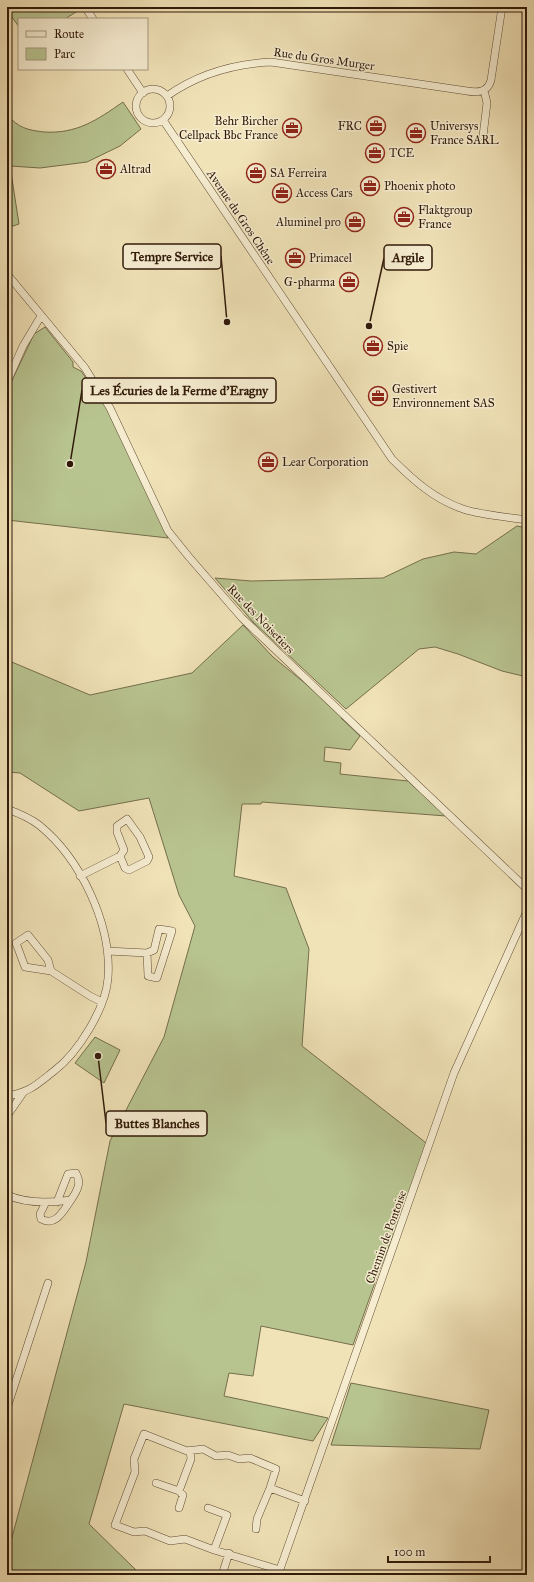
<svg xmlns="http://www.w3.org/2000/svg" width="534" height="1582" viewBox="0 0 534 1582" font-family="'IM FELL Great Primer',serif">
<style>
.green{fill:#b8c490;stroke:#746e4c}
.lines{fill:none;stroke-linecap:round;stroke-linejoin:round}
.minor-casing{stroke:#604c35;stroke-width:8}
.minor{stroke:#f6edd1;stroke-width:7}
.labels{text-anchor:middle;stroke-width:3;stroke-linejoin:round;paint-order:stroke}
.street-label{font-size:12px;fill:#301909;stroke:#f6edd1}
.poi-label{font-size:12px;fill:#301909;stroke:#f6edd1;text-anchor:start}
.leader{fill:none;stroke:#301909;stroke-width:1.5}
.callout-dot{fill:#301909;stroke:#f6edd1;stroke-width:1.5}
.callout{fill:#f6edd1;stroke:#301909;stroke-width:1.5}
.callout-label{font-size:13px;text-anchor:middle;font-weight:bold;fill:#301909}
</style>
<rect width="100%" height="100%" fill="#f1e3b8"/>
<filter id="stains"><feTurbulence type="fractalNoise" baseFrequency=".005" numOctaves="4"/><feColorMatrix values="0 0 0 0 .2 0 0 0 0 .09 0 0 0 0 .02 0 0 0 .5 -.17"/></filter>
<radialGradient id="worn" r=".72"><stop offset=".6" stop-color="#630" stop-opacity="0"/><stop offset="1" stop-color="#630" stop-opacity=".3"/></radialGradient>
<path class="green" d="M7 7H78L76 12 65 19H19V27L7 10Z
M123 102 141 129 120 146 87 162 40 168 10 166 19 224 7 228V115C19 128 27 130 44 132 77 134 97 120 123 102Z
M45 327 73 362V367L81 371 107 407 168 538 7 520V391L34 334Z
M517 526 527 528V677L502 671 458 654 435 647 419 649 346 709 253 622 215 578 251 581 383 578 423 559 454 552 476 554Z
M243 625 273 657 345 716 341 718 360 736 350 750 325 747 324 761 341 763 340 774 408 781 446 816 262 802 261 804H242L234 876 286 888 309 949 302 1046 430 1146 379 1271 353 1345 261 1326 253 1376 229 1373 224 1396 328 1418 313 1441 124 1404 89 1524 136 1570 134 1575H7V1556L86 1262 110 1141 164 1037 195 926 179 895 149 798 79 811 20 773 7 772V660L90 695 192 673Z
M95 1037 120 1050 104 1083 75 1063Z
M351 1383 489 1410 480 1449 331 1445Z"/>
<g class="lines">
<g class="minor-casing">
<path id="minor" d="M85 7 93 19
M127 69 143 93
M136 106a17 17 0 1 1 34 0a17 17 0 1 1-34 0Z
M167 96C198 74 233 64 271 62L467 91C478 93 488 92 491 80L502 7
M163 120 392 459C413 480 434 499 463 509 481 515 507 517 527 520
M483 136 487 103 484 90
M7 274 85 368 110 408 168 531 189 557 242 618 527 889
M7 382 23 346 41 316
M7 809C18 813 30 818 39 825 81 859 112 925 108 978 106 1008 78 1053 54 1071 36 1085 30 1092 7 1096
M80 876 120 856 124 850 117 832V826L127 819 140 837 149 857 147 861 129 870 125 868 120 856
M107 951 147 953 154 950 159 929 172 931 157 978 148 976 147 953
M51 971 48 960 28 935 16 943 25 967 51 971 90 996 102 1002
M7 1116 23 1093
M7 1195C27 1204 50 1203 71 1200 77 1191 82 1183 76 1173L68 1174 57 1202
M46 1202 40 1214 41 1219C56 1227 63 1211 71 1200
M7 1408 48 1283
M156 1483 179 1491 191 1459 190 1450
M179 1508 183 1495 179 1491
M208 1508 227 1515 214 1550
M256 1529 257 1519 270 1488
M280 1570 214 1550 185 1539 170 1541 145 1531 134 1532 115 1525 135 1472 134 1459 144 1434 187 1451 203 1449 216 1456 228 1455 239 1459 250 1458 276 1469 270 1488 305 1501
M222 1575 229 1553
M278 1575 454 1073 527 911"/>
</g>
<use href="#minor" class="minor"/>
</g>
<defs>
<g id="office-ring" transform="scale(1)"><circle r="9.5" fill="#f6edd1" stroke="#8f2418" stroke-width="1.5"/><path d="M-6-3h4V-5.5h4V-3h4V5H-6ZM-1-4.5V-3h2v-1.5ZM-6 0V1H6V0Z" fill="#8f2418"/></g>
</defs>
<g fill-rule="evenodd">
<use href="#office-ring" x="376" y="126"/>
<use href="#office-ring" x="292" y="128"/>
<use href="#office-ring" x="416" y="133"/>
<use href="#office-ring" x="375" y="153"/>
<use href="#office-ring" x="106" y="169"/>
<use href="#office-ring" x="256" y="173"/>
<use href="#office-ring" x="370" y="186"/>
<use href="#office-ring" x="282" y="193"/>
<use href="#office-ring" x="404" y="217"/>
<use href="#office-ring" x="355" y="222"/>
<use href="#office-ring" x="295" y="258"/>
<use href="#office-ring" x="349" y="282"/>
<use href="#office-ring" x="373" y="346"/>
<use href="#office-ring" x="378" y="396"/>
<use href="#office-ring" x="268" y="462"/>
</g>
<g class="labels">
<g class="street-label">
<text transform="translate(324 59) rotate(8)" y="4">Rue du Gros Murger</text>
<text transform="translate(241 217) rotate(56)" y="4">Avenue du Gros Chêne</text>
<text transform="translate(261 619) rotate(46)" y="4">Rue des Noisetiers</text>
<text transform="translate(386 1237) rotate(-70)" y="4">Chemin de Pontoise</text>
</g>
<g class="poi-label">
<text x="278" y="125" text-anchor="end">Behr Bircher<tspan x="278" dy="14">Cellpack Bbc France</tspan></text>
<text x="362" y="130" text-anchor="end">FRC</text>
<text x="430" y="130">Universys<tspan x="430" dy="14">France SARL</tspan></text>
<text x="389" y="157">TCE</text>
<text x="120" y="173">Altrad</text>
<text x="270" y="177">SA Ferreira</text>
<text x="384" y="190">Phoenix photo</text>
<text x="296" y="197">Access Cars</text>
<text x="418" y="214">Flaktgroup<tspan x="418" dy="14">France</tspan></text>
<text x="341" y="226" text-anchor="end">Aluminel pro</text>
<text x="309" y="262">Primacel</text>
<text x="335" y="286" text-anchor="end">G-pharma</text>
<text x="387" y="350">Spie</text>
<text x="392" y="393">Gestivert<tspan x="392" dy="14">Environnement SAS</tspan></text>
<text x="282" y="466">Lear Corporation</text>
</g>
</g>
<path class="leader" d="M227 322L221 256M369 326L384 258M70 464L82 390M98 1056L106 1123"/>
<g class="callout-dot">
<circle cx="227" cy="322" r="4"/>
<circle cx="369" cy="326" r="4"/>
<circle cx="70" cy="464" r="4"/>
<circle cx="98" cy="1056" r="4"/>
</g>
<g class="callout">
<rect x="123" y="244" width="98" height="25" rx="4"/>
<rect x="384" y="245" width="48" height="25" rx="4"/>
<rect x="82" y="378" width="194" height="25" rx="4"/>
<rect x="106" y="1111" width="101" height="25" rx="4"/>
</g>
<g class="callout-label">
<text x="172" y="261">Tempre Service</text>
<text x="408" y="262">Argile</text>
<text x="179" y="395">Les Écuries de la Ferme d'Eragny</text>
<text x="157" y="1128">Buttes Blanches</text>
</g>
<rect width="534" height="1582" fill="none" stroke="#f1e3b8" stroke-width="24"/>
<rect x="8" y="8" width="518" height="1566" fill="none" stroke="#301909" stroke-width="2"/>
<rect x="12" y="12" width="510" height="1558" fill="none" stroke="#301909"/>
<rect x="18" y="18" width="130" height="52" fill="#f6edd1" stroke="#a79881"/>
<rect x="26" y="31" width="20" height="6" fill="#f6edd1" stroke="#a79881"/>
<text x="54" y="38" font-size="12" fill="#301909">Route</text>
<rect x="26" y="48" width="20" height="12" fill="#b8c490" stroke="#a79881"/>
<text x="54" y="58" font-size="12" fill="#301909">Parc</text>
<path d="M388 1556v6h102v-6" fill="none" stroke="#301909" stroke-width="2"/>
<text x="394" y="1556" font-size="12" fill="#301909" stroke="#f6edd1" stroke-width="3" paint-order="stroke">100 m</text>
<rect width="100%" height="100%" filter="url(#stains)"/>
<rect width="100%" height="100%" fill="url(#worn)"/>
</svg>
